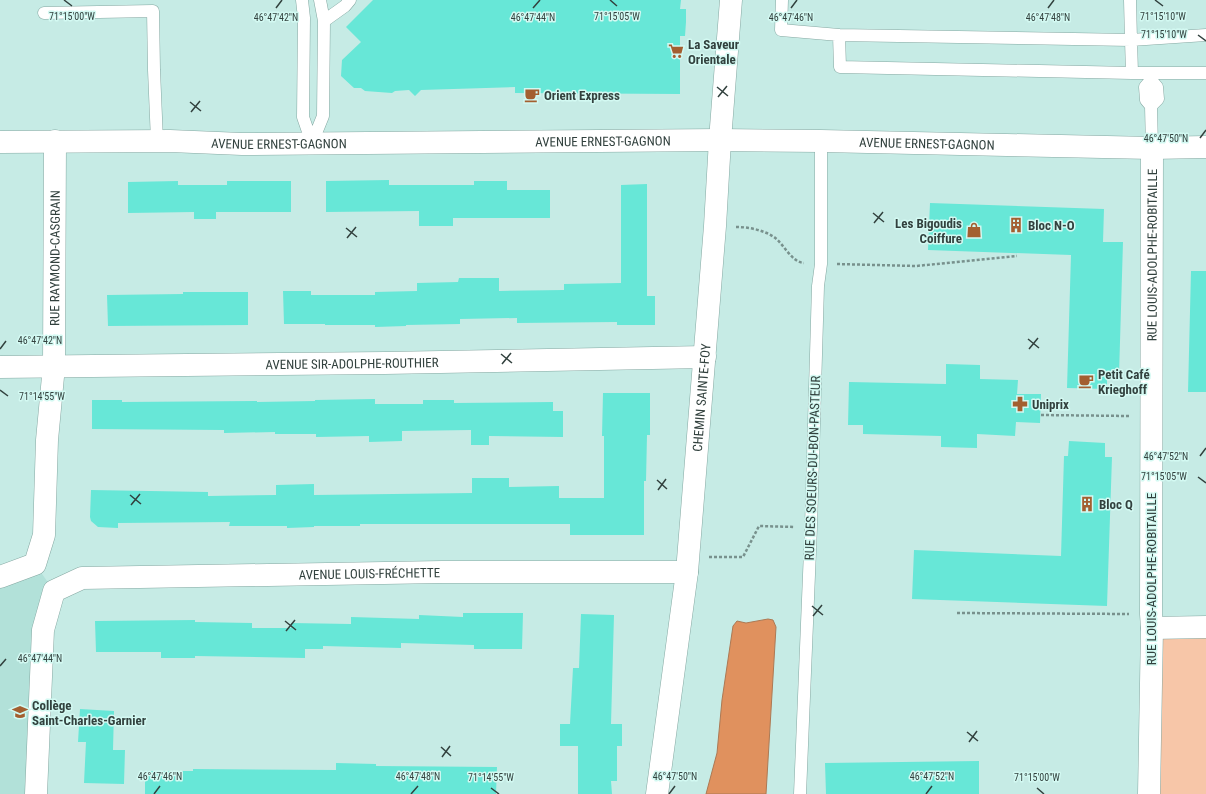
<svg xmlns="http://www.w3.org/2000/svg" width="1206" height="794" viewBox="0 0 1206 794" font-family="'Roboto Condensed',sans-serif">
<style>
.built{fill:#b2e1d9}
.green{fill:#f7c6a8}
.water{fill:#e0915e;stroke:#ac7954}
.building{fill:#67e7d7}
.lines{fill:none;stroke-linecap:round;stroke-linejoin:round}
.lane-casing{stroke:#85a8a2;stroke-width:13}
.street-casing{stroke:#85a8a2;stroke-width:23}
.secondary-casing{stroke:#85a8a2;stroke-width:23}
.path{stroke:#78918d;stroke-width:2.5;stroke-dasharray:3 2;stroke-linecap:butt}
.lane{stroke:#fff;stroke-width:12}
.street{stroke:#fff;stroke-width:22}
.secondary{stroke:#fff;stroke-width:22}
.ticks{fill:none;stroke:#32413e;stroke-width:1.5}
.labels{text-anchor:middle;stroke-width:3;stroke-linejoin:round;paint-order:stroke}
.poi-label{font-size:13px;font-weight:bold;fill:#32413e;stroke:#d3f9f2;text-anchor:start}
.street-label{font-size:13px;fill:#32413e;stroke:#d3f9f2}
.ticks-label{font-size:10px;text-anchor:middle;fill:#32413e;stroke:#d3f9f2;stroke-width:3;stroke-linejoin:round;paint-order:stroke}
</style>
<rect width="100%" height="100%" fill="#c6ebe5"/>
<path class="built" d="M35 564 54 591 37 794H0V577Z"/>
<path class="green" d="M1152 628H1206V794H1149Z"/>
<path class="water" d="M768 619 773 620 776 627 766 794H706L717 753 722 700 733 626 737 621 746 623Z"/>
<path class="building" d="M373 0H681L680 9H686V22L685 36H680V94L515 93V87L421 90 415 96 409 90 395 91 392 93 365 91 361 88H354L341 76 342 60 361 42 346 27Z
M389 180V185H474V181H507V190H550V218H453V226H419V211L326 212V181Z
M178 181V185H227V181H291V212H216V219H194V212L128 213V182Z
M647 184V296H655V325H617V322L517 323V318L460 319V324L406 325V326L375 327V325H325V324H284L283 291H311V295H375V292L417 291V283L458 282 459 278H499V291L564 290V284L621 283V185Z
M930 203 1104 209 1103 242H1123L1119 375H1107V389L1067 388 1071 255 928 250Z
M1191 271H1206V392H1188Z
M183 292H248V325L108 326 107 295 183 294Z
M946 364 980 365V379L1018 380 1017 394H1041L1040 423 1016 422 1015 436 977 434V448L941 447V436L863 434V425H848L849 382 946 384Z
M603 393H650V435H647L646 481H644V535H570V524H360V526H314V527L287 528V526H229L230 522 118 523V528L98 527 91 521 90 517 91 490 208 492V496L276 495V485L314 484V495L472 493V478H509V487L559 486V498H604V436H602Z
M375 399V404H423V400H454V403L553 402V411H563V437L489 436V445H471V430L402 431V441L369 442V436L316 437V434H275V432L224 433V430L92 429V400H122V402L257 401V402L315 401V400Z
M1069 441 1105 443V457H1112L1107 606 912 599 914 550 1061 556 1064 456H1068Z
M463 613H523L522 649H474V645L401 643V648L323 646V649H305V658L195 656V658H161V652H96L95 621 195 620V622L252 623V628H291V623L351 624V617L419 619V615L463 617Z
M581 614 614 615 611 724H622V746H617V781H611L612 794H578V746H560V724H570L573 668H579Z
M80 709 114 711 113 750H125L124 784 84 783 86 742H78Z
M979 761V794H826L825 763Z
M336 763 376 764V766L497 767 496 794H145V771H193V769L336 770Z"/>
<g class="lines">
<g class="lane-casing">
<path id="lane" d="M302 0 304 18 303 117 312 143
M320 0 324 21
M782 0 781 30 839 35
M1130 0 1131 40 839 35 840 67 1132 73H1206
M44 13 153 11 154 70 157 141
M1132 73 1131 40 1206 35
M1151 80 1145 87 1146 100 1151 106 1152 148
M1151 106 1158 99 1157 87 1151 80V73
M312 143 323 116 324 21 345 6 350 0
M800 794 811 526 818 286 821 264V141"/>
</g>
<g class="street-casing">
<g id="street">
<path id="s1" d="M0 142 170 141 242 144 720 140 821 141 1152 148 1206 147"/>
<path id="s2" d="M0 367 385 363 705 357"/>
<path id="s3" d="M0 577 35 564 44 535 47 440 54 366 55 141"/>
<path d="M1152 628 1206 627"/>
<path id="s4" d="M36 794 43 630 54 591 82 578 442 572H687"/>
<path id="s5" d="M1149 794 1152 628 1151 614 1152 148"/>
</g>
</g>
<g class="secondary-casing">
<g id="secondary">
<path id="s6" d="M657 794 687 572 715 226 720 140 731 0"/>
</g>
</g>
<path class="path" d="M736 227C749 227 763 230 774 237 784 244 791 262 804 263
M837 264 916 266 1017 256
M1041 415 1129 416
M709 557H743L759 526 795 527
M957 613 1129 614"/>
<use href="#lane" class="lane"/>
<use href="#street" class="street"/>
<use href="#secondary" class="secondary"/>
</g>
<path class="ticks" d="M64 0 72 6M610 0 617 6M1155 0 1163 6M276 8 282 0M533 8 540 0M791 8 797 0M1048 8 1054 0M1198 35 1206 41M717 87 728 96M718 97 727 86M190 102 201 111M191 112 200 101M1200 138 1206 130M873 213 884 222M874 223 883 212M346 228 357 237M347 238 356 227M1028 339 1039 348M0 349 6 341M1029 349 1038 338M501 354 512 363M502 364 511 353M0 390 8 396M1200 456 1206 448M1198 477 1206 483M657 480 667 489M658 490 666 479M130 495 141 504M131 505 140 494M812 606 823 615M813 616 822 605M285 621 296 630M286 631 295 620M0 666 6 659M967 732 978 741M969 742 977 731M441 747 451 756M442 757 450 746M491 788 499 794M1037 788 1044 794M154 794 160 786M411 794 418 786M669 794 675 786M926 794 932 786"/>
<defs>
<g id="supermarket-bare" transform="scale(1.2)"><path d="M-6-5.5h2.5l.6 2H6L4.5 2H-2.5L-4.4-4H-6ZM-1.5 3.2a1.3 1.3 0 1 0 .1 0ZM3 3.2a1.3 1.3 0 1 0 .1 0Z" fill="#a35f30" stroke="#d3f9f2" stroke-width="2.5" paint-order="stroke"/></g>
<g id="cafe-bare" transform="scale(1.2)"><path d="M-5.5-4.5H6V0H3Q3 3.5 0 3.5H-2.5Q-5.5 3.5-5.5 0ZM3-3.2v2h1.7v-2ZM-6 4.5H4V6H-6Z" fill="#a35f30" stroke="#d3f9f2" stroke-width="2.5" paint-order="stroke"/></g>
<g id="building-bare" transform="scale(1.2)"><path d="M-4-6H4V6H1V3H-1V6H-4ZM-2.5-4.3h1.7v1.8h-1.7ZM.8-4.3h1.7v1.8H.8ZM-2.5-1h1.7V.8h-1.7ZM.8-1h1.7V.8H.8Z" fill="#a35f30" stroke="#d3f9f2" stroke-width="2.5" paint-order="stroke"/></g>
<g id="shop-bare" transform="scale(1.2)"><path d="M-5-2.5h2.3a2.7 3.5 0 0 1 5.4 0H5L5.5 6h-11ZM-1.5-2.5h3a1.5 2.3 0 0 0-3 0Z" fill="#a35f30" stroke="#d3f9f2" stroke-width="2.5" paint-order="stroke"/></g>
<g id="pharmacy-bare" transform="scale(1.2)"><path d="M-2-6h4v4h4v4h-4v4h-4v-4h-4v-4h4Z" fill="#a35f30" stroke="#d3f9f2" stroke-width="2.5" paint-order="stroke"/></g>
<g id="school-bare" transform="scale(1.2)"><path d="M0-5L7-2L0 1L-7-2ZM-4 1L0 2.5L4 1V4Q0 6-4 4Z" fill="#a35f30" stroke="#d3f9f2" stroke-width="2.5" paint-order="stroke"/></g>
</defs>
<g fill-rule="evenodd">
<use href="#supermarket-bare" x="676" y="51"/>
<use href="#cafe-bare" x="532" y="95"/>
<use href="#building-bare" x="1016" y="225"/>
<use href="#shop-bare" x="974" y="230"/>
<use href="#cafe-bare" x="1086" y="381"/>
<use href="#pharmacy-bare" x="1020" y="404"/>
<use href="#building-bare" x="1087" y="504"/>
<use href="#school-bare" x="20" y="712"/>
</g>
<g class="labels">
<g class="poi-label">
<text x="688" y="49">La Saveur<tspan x="688" dy="15">Orientale</tspan></text>
<text x="544" y="100">Orient Express</text>
<text x="962" y="228" text-anchor="end">Les Bigoudis<tspan x="962" dy="15">Coiffure</tspan></text>
<text x="1028" y="230">Bloc N-O</text>
<text x="1098" y="379">Petit Café<tspan x="1098" dy="15">Krieghoff</tspan></text>
<text x="1032" y="409">Uniprix</text>
<text x="1099" y="509">Bloc Q</text>
<text x="32" y="710">Collège<tspan x="32" dy="15">Saint-Charles-Garnier</tspan></text>
</g>
<g class="street-label">
<text dy="5" stroke="none"><textPath href="#s1" startOffset="603">AVENUE ERNEST-GAGNON</textPath></text>
<text dy="5" stroke="none"><textPath href="#s1" startOffset="279">AVENUE ERNEST-GAGNON</textPath></text>
<text dy="5" stroke="none"><textPath href="#s1" startOffset="927">AVENUE ERNEST-GAGNON</textPath></text>
<text dy="5" stroke="none"><textPath href="#s5" startOffset="539">RUE LOUIS-ADOLPHE-ROBITAILLE</textPath></text>
<text dy="5" stroke="none"><textPath href="#s3" startOffset="345">RUE RAYMOND-CASGRAIN</textPath></text>
<text dy="5" stroke="none"><textPath href="#s2" startOffset="352">AVENUE SIR-ADOLPHE-ROUTHIER</textPath></text>
<text dy="5" stroke="none"><textPath href="#s6" startOffset="399">CHEMIN SAINTE-FOY</textPath></text>
<text transform="translate(812 468) rotate(-88)" y="5">RUE DES SOEURS-DU-BON-PASTEUR</text>
<text dy="5" stroke="none"><textPath href="#s4" startOffset="523">AVENUE LOUIS-FRÉCHETTE</textPath></text>
<text transform="translate(1151 579) rotate(-90)" y="5">RUE LOUIS-ADOLPHE-ROBITAILLE</text>
</g>
</g>
<g class="ticks-label">
<text x="1163" y="20">71°15'10"W</text>
<text x="72" y="20">71°15'00"W</text>
<text x="617" y="20">71°15'05"W</text>
<text x="276" y="21">46°47'42"N</text>
<text x="791" y="21">46°47'46"N</text>
<text x="533" y="21">46°47'44"N</text>
<text x="1048" y="21">46°47'48"N</text>
<text x="1164" y="38">71°15'10"W</text>
<text x="1166" y="142">46°47'50"N</text>
<text x="40" y="344">46°47'42"N</text>
<text x="42" y="400">71°14'55"W</text>
<text x="1166" y="460">46°47'52"N</text>
<text x="1164" y="480">71°15'05"W</text>
<text x="40" y="662">46°47'44"N</text>
<text x="160" y="780">46°47'46"N</text>
<text x="418" y="780">46°47'48"N</text>
<text x="675" y="780">46°47'50"N</text>
<text x="932" y="780">46°47'52"N</text>
<text x="491" y="781">71°14'55"W</text>
<text x="1037" y="781">71°15'00"W</text>
</g>
</svg>
